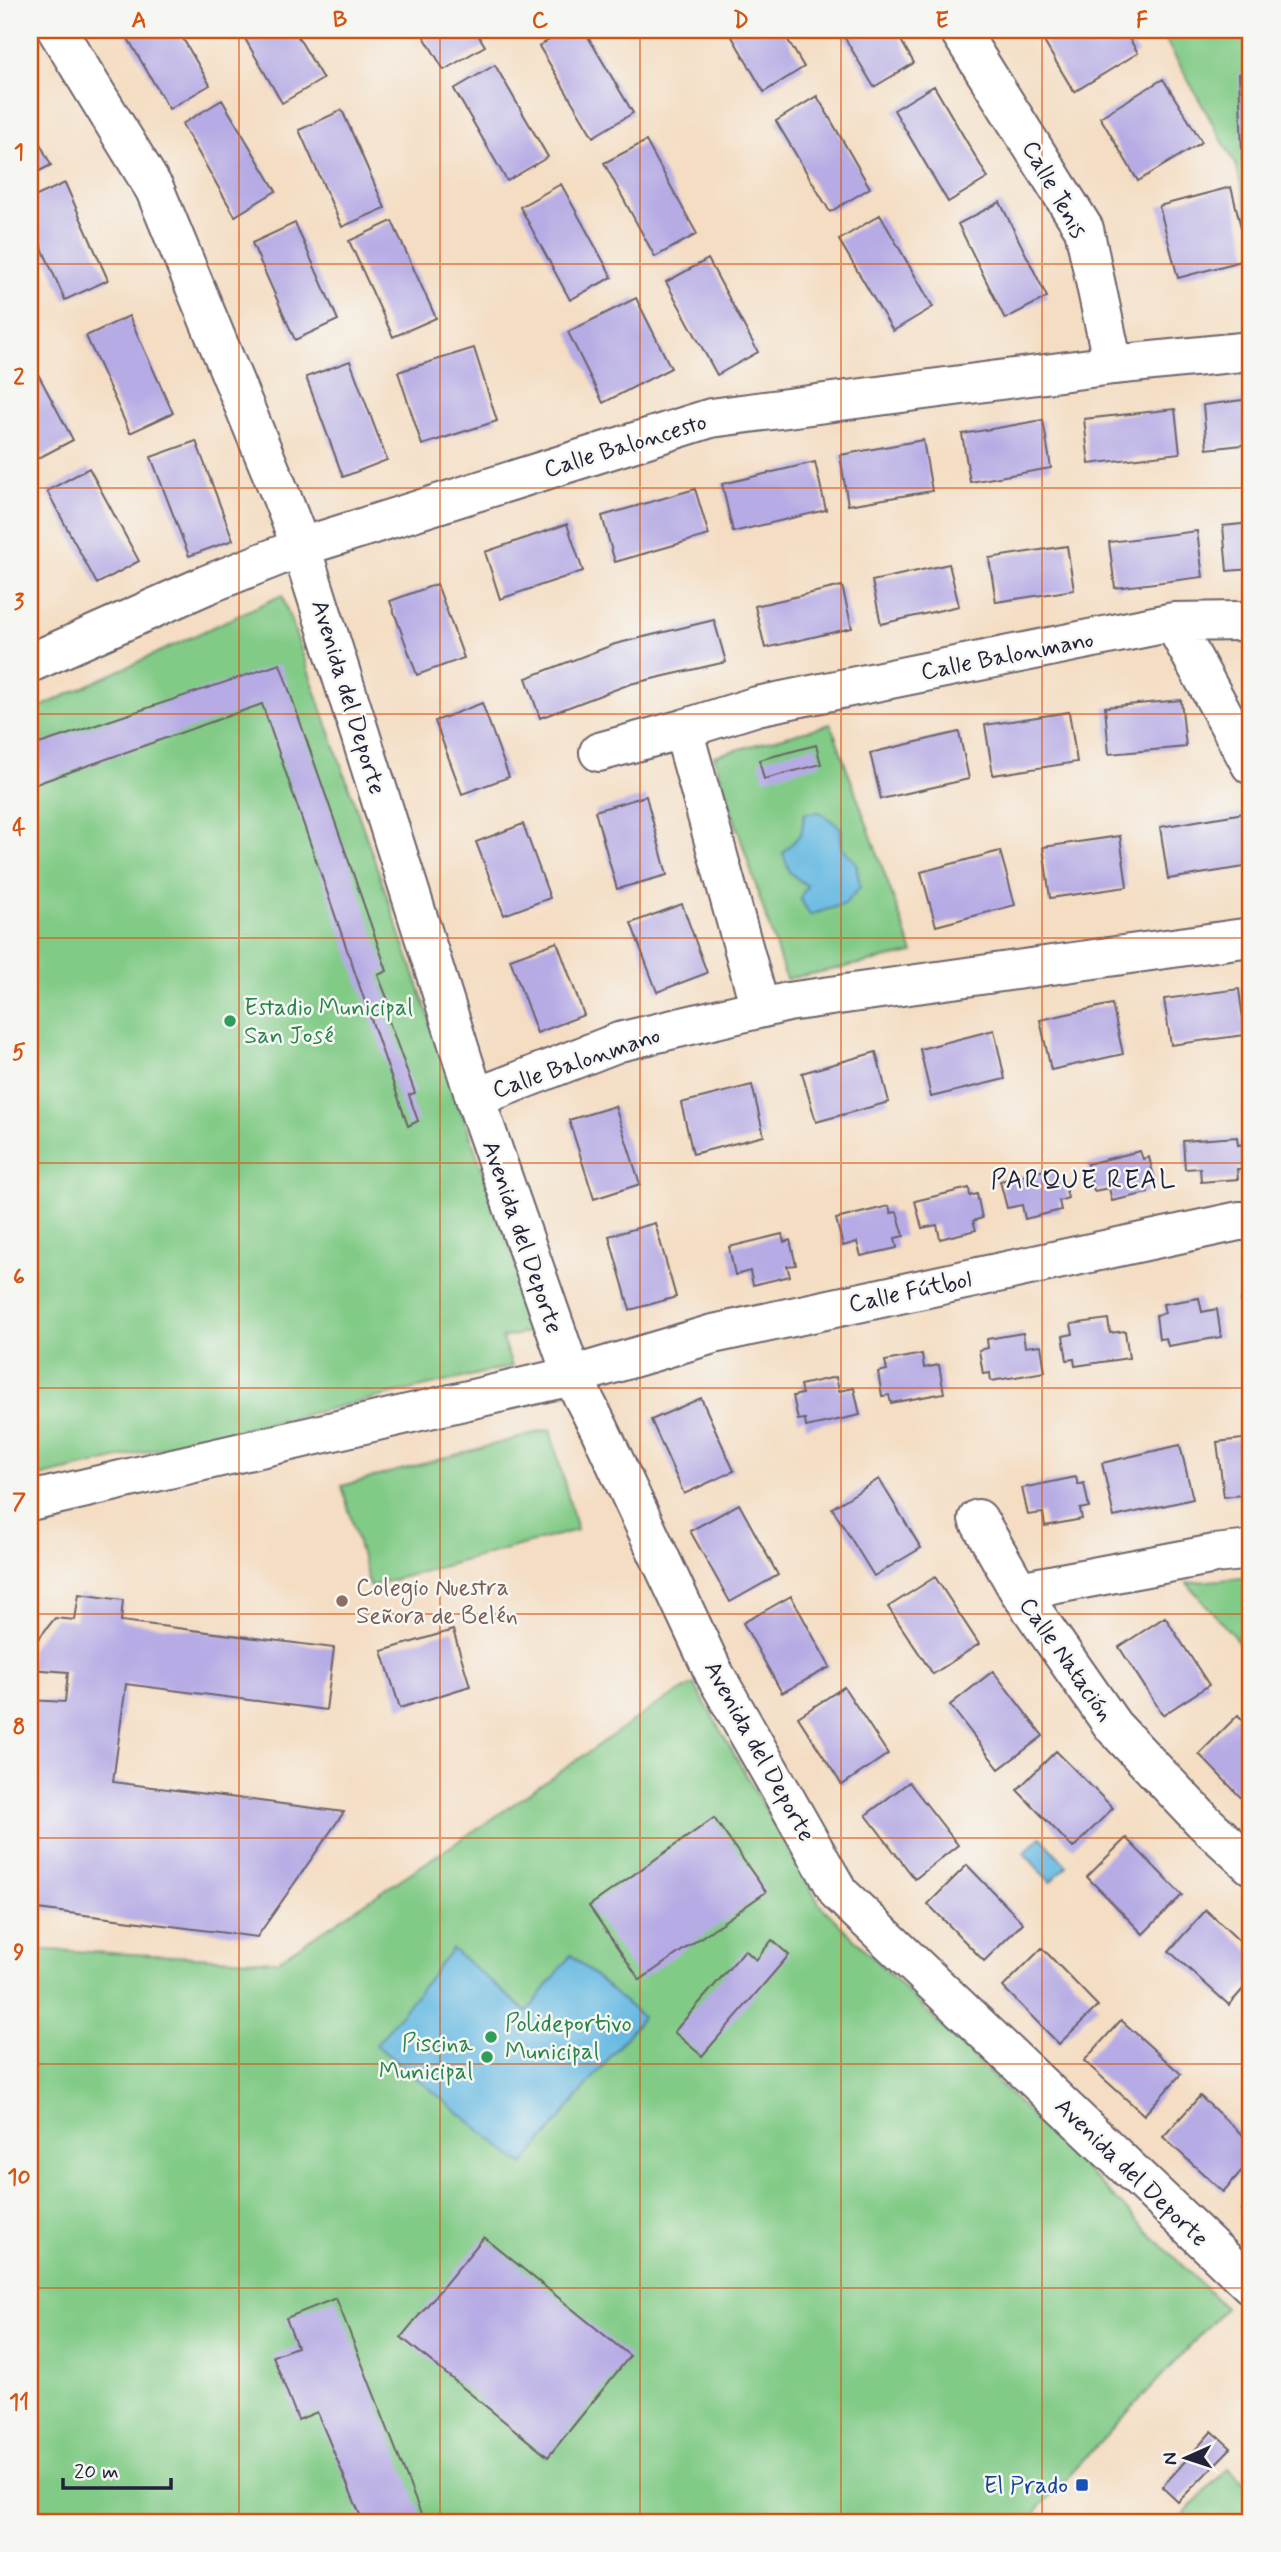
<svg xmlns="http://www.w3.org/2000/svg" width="1281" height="2552" viewBox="0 0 1281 2552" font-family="Mynerve,sans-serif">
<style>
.green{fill:#82cb87;stroke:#527661;stroke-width:2}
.water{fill:#67bae2;stroke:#446e8e;stroke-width:2}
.building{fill:#b6abe4}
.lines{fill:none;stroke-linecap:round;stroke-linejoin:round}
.street-casing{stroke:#6c636a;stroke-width:42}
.street{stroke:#fff;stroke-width:38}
.grid{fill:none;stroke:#d45411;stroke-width:2;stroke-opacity:0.55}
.leisure-dot{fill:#2e9e5b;stroke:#f6f6f2;stroke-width:2.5}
.education-dot{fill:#8d6e63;stroke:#f6f6f2;stroke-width:2.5}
.transit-dot{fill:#1a4fb4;stroke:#f6f6f2;stroke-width:2.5}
.labels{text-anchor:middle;stroke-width:5;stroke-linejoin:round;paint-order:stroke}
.street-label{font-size:24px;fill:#22223b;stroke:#f6f6f2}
.leisure-label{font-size:24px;fill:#27864d;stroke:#f6f6f2;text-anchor:start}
.education-label{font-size:24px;fill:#785e54;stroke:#f6f6f2;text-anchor:start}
.transit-label{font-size:24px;fill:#164399;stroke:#f6f6f2;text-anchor:end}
.neighbourhood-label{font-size:26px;letter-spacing:2px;fill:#22223b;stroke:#f6f6f2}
.neatline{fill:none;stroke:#d45411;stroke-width:2.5}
.grid-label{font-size:23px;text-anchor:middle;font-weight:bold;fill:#d45411}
</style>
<rect width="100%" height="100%" fill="#f6f6f2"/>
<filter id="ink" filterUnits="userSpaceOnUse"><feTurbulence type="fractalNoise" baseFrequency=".0143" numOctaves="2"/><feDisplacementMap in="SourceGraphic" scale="14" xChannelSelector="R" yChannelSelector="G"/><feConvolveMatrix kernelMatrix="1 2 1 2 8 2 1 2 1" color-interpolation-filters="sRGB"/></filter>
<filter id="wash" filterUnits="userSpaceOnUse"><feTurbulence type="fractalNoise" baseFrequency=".00686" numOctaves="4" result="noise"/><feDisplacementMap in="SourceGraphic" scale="28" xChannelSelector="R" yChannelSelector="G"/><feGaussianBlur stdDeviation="1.57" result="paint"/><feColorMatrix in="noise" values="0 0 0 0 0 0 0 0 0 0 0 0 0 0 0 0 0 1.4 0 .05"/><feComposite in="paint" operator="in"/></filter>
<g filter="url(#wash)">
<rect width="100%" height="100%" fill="#f4ddc2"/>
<path class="green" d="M1160 30H1251V223L1236 165Z
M282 595 538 1330 502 1338 512 1366 30 1479V712Z
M831 724 913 953 786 979 714 756Z
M550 1429 577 1530 370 1586 342 1486Z
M1251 1577V1656L1187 1583Z
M694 1684 820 1905 1225 2308 1029 2519 848 2522H30V1949L277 1961 492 1819 655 1706Z
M1228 2468 1251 2489V2522H1176Z"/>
<path class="water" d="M820 812 841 828 842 847 856 863 860 887 845 904 810 915 800 898 807 886 790 873 783 853 801 834 805 813Z
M1041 1837 1067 1866 1050 1882 1024 1853Z
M452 1949 527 2012 571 1955 642 2017 523 2165 376 2045Z"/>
<g id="blocks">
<path class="building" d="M123 30H178L210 85 169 109Z
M240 30H294L323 79 282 103Z
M420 30H475L485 46 444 70Z
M566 30H584L633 113 593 137 539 46Z
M728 30H782L804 67 764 92Z
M840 30H895L914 63 874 87Z
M1037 30H1124L1138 53 1074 92Z
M495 65 548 157 507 181 454 89Z
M1251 73V175L1243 176 1239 74Z
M1163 79 1202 142 1138 181 1100 117Z
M934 86 988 178 948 202 894 110Z
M817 96 870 188 830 212 776 121Z
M222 100 276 191 235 216 182 124Z
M342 110 385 208 342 227 299 130Z
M30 124 51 165 30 176Z
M646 141 697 234 655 257 604 163Z
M65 183 108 280 65 300 30 221V199Z
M561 184 612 277 570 300 520 207Z
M1231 187 1249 259 1178 278 1159 206Z
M1000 202 1047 297 1005 319 958 224Z
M880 215 933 307 893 331 839 240Z
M392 221 436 318 393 337 349 241Z
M295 223 338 320 295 340 252 243Z
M708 259 758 352 717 375 666 282Z
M636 298 671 368 603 403 568 332Z
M129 316 173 413 130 433 86 336Z
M474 348 497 421 422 445 398 372Z
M30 359 73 440 31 462 30 459Z
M350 361 387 460 343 477 306 377Z
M1251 399V444L1207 449 1203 405Z
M1175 409 1180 453 1089 464 1084 419Z
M1043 420 1051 468 970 482 962 434Z
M923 440 932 491 848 505 840 455Z
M196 441 233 540 189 556 151 457Z
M815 462 826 510 733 532 722 484Z
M89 468 139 561 97 584 47 491Z
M695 489 709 535 615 562 602 516Z
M1251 523V569L1227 571 1223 526Z
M567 524 583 571 500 599 485 552Z
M1197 531 1203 577 1115 588 1109 542Z
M1067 546 1074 590 996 602 989 558Z
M949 564 959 606 881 624 872 581Z
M437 584 464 658 417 675 390 601Z
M842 586 852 628 765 648 755 606Z
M714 620 726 662 630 684 540 718 526 678 615 644Z
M280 664 387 971 378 975 389 1003 383 1005 415 1093 409 1095 418 1121 408 1126 262 704 30 786V747Z
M1181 700 1186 747 1109 754 1105 707Z
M482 703 509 777 462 794 435 721Z
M1069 712 1077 762 993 775 985 725Z
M959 732 969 779 881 799 870 753Z
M816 745 821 764 764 779 759 760Z
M646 796 667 875 617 889 595 811Z
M1250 812 1251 866 1168 879 1160 827Z
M523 824 550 898 504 915 476 842Z
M1120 836 1127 887 1050 898 1043 847Z
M1000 851 1015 905 936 926 921 872Z
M682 904 707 973 657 992 631 923Z
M557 942 584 1015 537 1033 510 959Z
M1239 989 1245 1035 1171 1045 1164 999Z
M1112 1004 1123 1054 1051 1070 1040 1020Z
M994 1030 1005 1079 931 1097 920 1049Z
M876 1052 889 1102 816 1122 802 1073Z
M752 1085 764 1136 693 1154 681 1103Z
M615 1106 640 1184 594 1199 569 1120Z
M1237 1137 1238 1145 1245 1144 1247 1169H1237L1238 1179 1201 1182 1200 1168 1185 1169 1183 1141Z
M1140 1151 1143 1159 1149 1157 1155 1181 1146 1183 1148 1193 1112 1201 1109 1188 1094 1191 1087 1164Z
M1053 1168 1055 1176 1062 1175 1068 1198 1059 1201 1061 1210 1025 1219 1022 1205 1007 1208 1000 1181Z
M969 1188 970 1196 977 1194 982 1218 973 1221 976 1230 940 1239 937 1225 922 1228 915 1201Z
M889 1206 891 1213 897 1212 904 1236 895 1238 897 1248 861 1256 857 1242 843 1246 836 1219Z
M655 1223 676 1297 630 1310 609 1236Z
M782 1234 784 1242 790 1240 796 1265 787 1266 790 1276 753 1285 750 1271 735 1275 729 1247Z
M1199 1298 1202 1312 1217 1309 1221 1337 1168 1346 1166 1338 1159 1339 1156 1315 1165 1313 1163 1304Z
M1251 1298V1323L1245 1324 1241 1300Z
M1108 1319 1110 1333 1125 1331 1129 1358 1075 1366 1074 1359 1067 1360 1063 1336 1073 1334 1071 1324Z
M1023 1333 1025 1347 1041 1345 1045 1372 991 1381 990 1373 983 1374 979 1350 988 1348 987 1339Z
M922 1354 924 1368 939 1365 944 1393 891 1403 889 1395 882 1396 878 1372 887 1370 885 1361Z
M836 1377 839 1391 854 1388 860 1415 806 1427 805 1419 798 1420 793 1396 802 1394 800 1385Z
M701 1398 734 1471 684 1494 651 1420Z
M1251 1438V1494L1224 1497 1217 1442Z
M1180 1445 1193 1499 1114 1517 1102 1463Z
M1076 1477 1078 1485 1084 1483 1089 1507 1080 1509 1082 1519 1045 1526 1043 1513 1028 1515 1022 1488Z
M879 1479 921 1548 874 1576 832 1508Z
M739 1504 778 1575 730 1602 690 1531Z
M935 1577 979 1644 933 1674 888 1607Z
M79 1594 123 1600 121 1621 334 1648 326 1710 126 1684 113 1782 344 1812 257 1937 30 1908V1700L65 1702 68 1672 30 1669V1649L55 1618 75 1620Z
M791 1596 830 1667 782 1693 743 1623Z
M1165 1617 1209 1685 1163 1715 1119 1647Z
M453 1630 470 1686 400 1708 382 1651Z
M993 1671 1043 1736 999 1769 950 1705Z
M844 1687 888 1754 842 1785 798 1717Z
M1238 1715 1251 1729V1808L1199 1754Z
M1056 1751 1113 1808 1073 1848 1017 1790Z
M909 1782 958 1845 915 1879 866 1815Z
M714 1818 766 1892 640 1980 589 1906Z
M1126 1838 1182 1895 1143 1934 1087 1877Z
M967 1865 1023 1923 984 1961 928 1904Z
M1206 1910 1251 1952V1980L1229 2005 1169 1951Z
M772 1940 789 1955 702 2056 674 2032 745 1950 756 1960Z
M1042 1948 1098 2006 1059 2044 1003 1987Z
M1121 2020 1181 2074 1144 2115 1084 2061Z
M1200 2096 1251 2143V2160L1223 2192 1163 2137Z
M1251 2199V2220L1241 2211Z
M484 2237 630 2356 548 2457 401 2337Z
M336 2298 385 2422 424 2522H363L317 2412 298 2420 273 2356 297 2347 286 2318Z
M1212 2431 1231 2448 1178 2502 1162 2487Z"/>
</g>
</g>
<g filter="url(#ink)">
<use href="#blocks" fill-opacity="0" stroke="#6c636a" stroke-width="2"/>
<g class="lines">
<g class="street-casing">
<path id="street" d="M57 30 155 190 282 498 301 547 475 1098 572 1376 599 1428 714 1673 839 1893 1251 2285
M959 30 1084 229 1113 365
M1173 622 1242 621
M30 663 206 585 301 547 711 418 1113 365 1251 351
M599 752 683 729
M760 1008 683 729 757 706 1173 622 1251 765
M475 1098 619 1042 788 1002 1251 937
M30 1501 572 1376 713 1334 1239 1221H1251
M978 1519 1019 1591
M1251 1550 1215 1554 1019 1591 1113 1726 1203 1821 1251 1865"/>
</g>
<use href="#street" class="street"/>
</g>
</g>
<path class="grid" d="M239 30V2522M440 30V2522M640 30V2522M841 30V2522M1042 30V2522M30 264H1251M30 488H1251M30 714H1251M30 938H1251M30 1163H1251M30 1388H1251M30 1614H1251M30 1838H1251M30 2064H1251M30 2288H1251"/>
<g class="leisure-dot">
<circle cx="230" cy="1021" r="7"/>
<circle cx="491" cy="2037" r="7"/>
<circle cx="487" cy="2057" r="7"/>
</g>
<circle class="education-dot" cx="342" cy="1601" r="7"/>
<rect class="transit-dot" x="1075" y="2478" width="14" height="14" rx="3.5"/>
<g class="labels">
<g class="street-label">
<text transform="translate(1055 189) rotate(61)" y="8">Calle Tenis</text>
<text transform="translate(625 445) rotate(-17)" y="8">Calle Baloncesto</text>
<text transform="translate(1007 655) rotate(-11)" y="8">Calle Balonmano</text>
<text transform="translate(349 697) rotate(73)" y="8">Avenida del Deporte</text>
<text transform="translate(576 1062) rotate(-19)" y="8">Calle Balonmano</text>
<text transform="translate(523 1237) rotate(71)" y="8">Avenida del Deporte</text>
<text transform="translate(910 1291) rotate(-12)" y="8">Calle Fútbol</text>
<text transform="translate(1067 1659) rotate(55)" y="8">Calle Natación</text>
<text transform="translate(760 1751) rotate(61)" y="8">Avenida del Deporte</text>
<text transform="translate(1132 2172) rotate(44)" y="8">Avenida del Deporte</text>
</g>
<g class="leisure-label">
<text x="244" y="1015">Estadio Municipal<tspan x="244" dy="28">San José</tspan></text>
<text x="505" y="2031">Polideportivo<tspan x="505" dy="28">Municipal</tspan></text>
<text x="473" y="2051" text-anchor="end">Piscina<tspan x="473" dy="28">Municipal</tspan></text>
</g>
<g class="education-label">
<text x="356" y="1595">Colegio Nuestra<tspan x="356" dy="28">Señora de Belén</tspan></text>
</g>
<g class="transit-label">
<text x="1068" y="2493">El Prado</text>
</g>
<g class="neighbourhood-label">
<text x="1084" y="1188">PARQUE REAL</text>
</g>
</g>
<rect width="1281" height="2552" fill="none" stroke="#f6f6f2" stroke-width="77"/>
<g transform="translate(1186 2458) rotate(267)" stroke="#f6f6f2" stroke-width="5" paint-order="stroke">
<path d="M0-5L12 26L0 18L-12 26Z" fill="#22223b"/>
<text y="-10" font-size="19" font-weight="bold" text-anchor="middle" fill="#22223b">N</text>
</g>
<path d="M63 2478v10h108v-10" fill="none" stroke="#22223b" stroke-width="3.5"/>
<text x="74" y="2478" font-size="21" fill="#22223b" stroke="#f6f6f2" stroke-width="5" paint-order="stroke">20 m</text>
<rect x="38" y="38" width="1204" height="2476" class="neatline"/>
<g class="grid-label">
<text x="139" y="27">A</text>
<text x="340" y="27">B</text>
<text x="540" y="27">C</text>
<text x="741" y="27">D</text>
<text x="942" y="27">E</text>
<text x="1142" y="27">F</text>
<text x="19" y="159">1</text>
<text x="19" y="384">2</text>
<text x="19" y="609">3</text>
<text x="19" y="834">4</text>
<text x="19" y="1059">5</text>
<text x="19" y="1284">6</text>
<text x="19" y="1509">7</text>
<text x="19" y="1734">8</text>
<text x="19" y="1959">9</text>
<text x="19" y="2184">10</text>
<text x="19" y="2409">11</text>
</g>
</svg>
